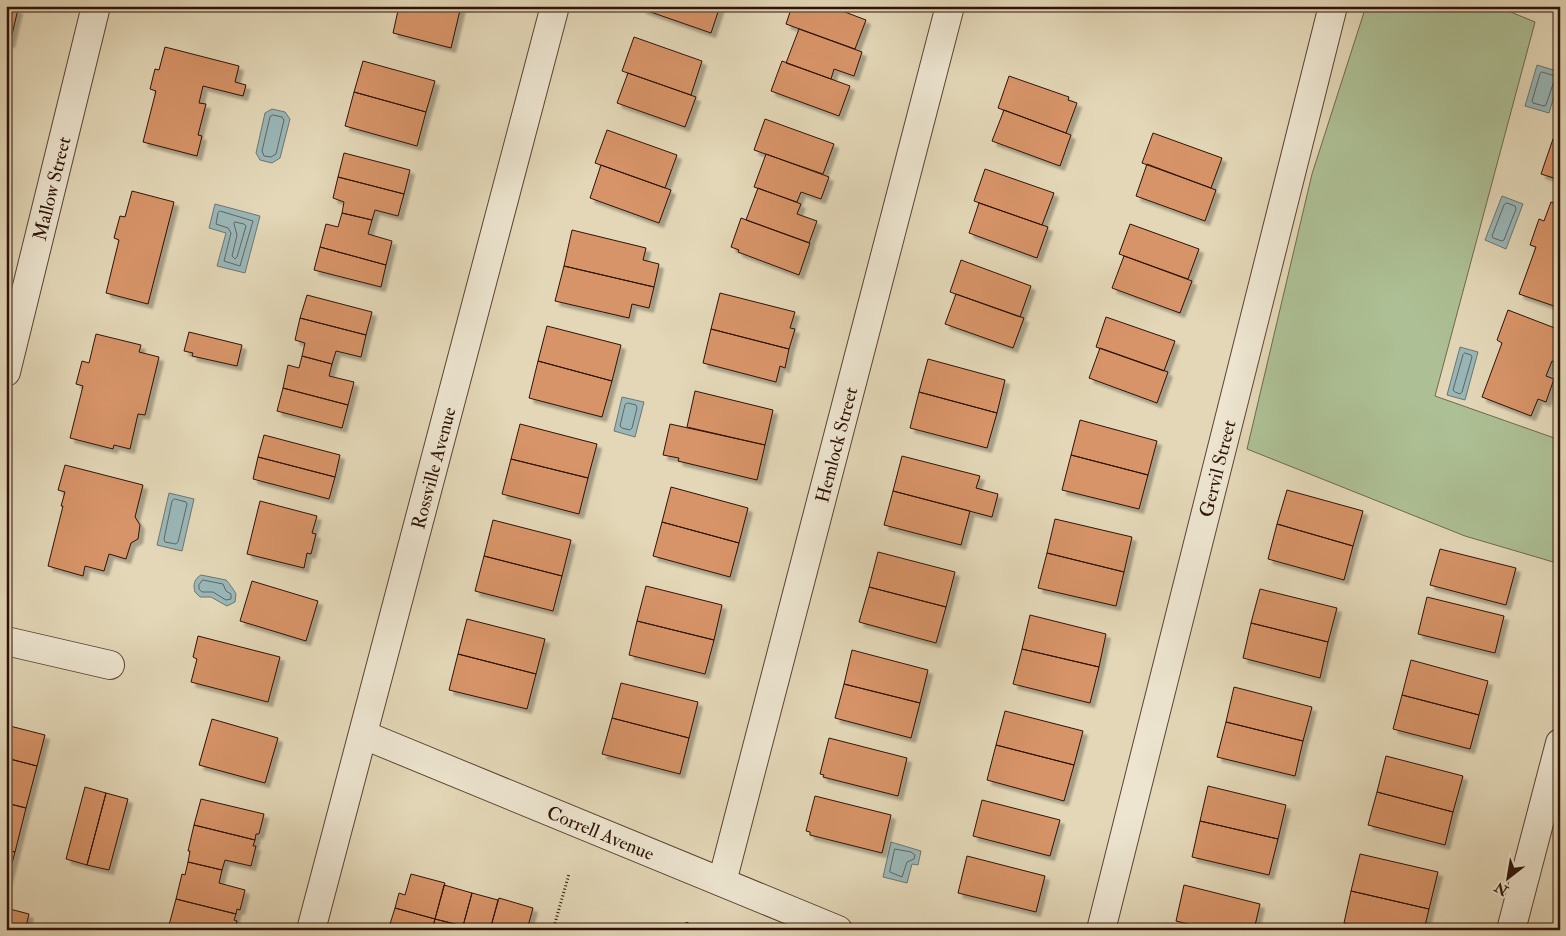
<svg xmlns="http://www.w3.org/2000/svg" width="1566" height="936" viewBox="0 0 1566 936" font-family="'IM FELL Double Pica',serif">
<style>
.green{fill:#adbf94;stroke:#6e684e}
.water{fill:#99b7b8;stroke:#6e7571}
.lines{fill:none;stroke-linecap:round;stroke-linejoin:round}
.shore{stroke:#646460;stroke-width:1}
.building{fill:#d79467;stroke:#2e1207;filter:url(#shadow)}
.minor-casing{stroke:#5b4333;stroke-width:30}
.tertiary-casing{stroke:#5b4333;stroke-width:30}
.path{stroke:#2e1207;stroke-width:3;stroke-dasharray:1 2.5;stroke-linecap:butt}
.minor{stroke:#ede5d0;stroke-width:28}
.tertiary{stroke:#ede5d0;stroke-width:28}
.labels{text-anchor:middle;stroke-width:4;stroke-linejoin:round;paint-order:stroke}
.street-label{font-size:19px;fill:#2e1207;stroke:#ede5d0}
</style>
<defs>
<filter id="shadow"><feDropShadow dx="4.5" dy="4.5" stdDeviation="1" flood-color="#0004"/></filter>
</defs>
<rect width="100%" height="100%" fill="#e3d7b7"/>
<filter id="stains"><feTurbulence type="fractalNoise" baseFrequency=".004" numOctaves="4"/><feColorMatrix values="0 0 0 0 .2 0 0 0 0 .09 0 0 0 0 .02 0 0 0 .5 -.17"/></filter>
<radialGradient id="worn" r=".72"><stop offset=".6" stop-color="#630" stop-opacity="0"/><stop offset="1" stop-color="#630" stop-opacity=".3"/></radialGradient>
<path class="green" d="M1366 6H1496L1535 22 1435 396 1560 440V564L1465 536 1247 449 1312 174Z"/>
<path class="water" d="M1537 65 1560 72V77L1549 113 1525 106Z
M272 109 285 112 290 119 280 158 272 163 260 160 256 153 265 113Z
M1502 196 1523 204 1506 249 1485 240Z
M215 204 260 216 245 273 217 266 226 233 209 228Z
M1460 347 1478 352 1465 400 1447 395Z
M622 397 644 402 635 437 614 431Z
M169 493 194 499 182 551 157 545Z
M201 575 226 580C229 583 234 590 236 594L235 602 227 606 211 597H200L195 592C193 585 194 579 201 575Z
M891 842 921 851 918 865 912 864 907 883 883 877Z"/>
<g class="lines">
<path class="shore" d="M1542 72 1555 76 1557 78 1553 84 1546 105 1544 106 1533 103 1532 101 1540 74Z
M273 115 282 117 284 120 276 154 271 157 264 156 262 151 270 117Z
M1507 203 1515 206 1516 209 1504 240 1502 241 1493 238 1492 236 1504 205Z
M220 211 253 221 240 266 224 261 231 233 228 228 216 224 218 213Z
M235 222 244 224 246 226 237 257 235 259 232 256 237 235 234 224Z
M1465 353 1471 355 1472 357 1462 392 1460 394 1455 392 1453 390 1463 355Z
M628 403 636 405 637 408 632 428 630 430 622 428 620 426 625 405Z
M175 499 186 502 187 504 178 542 176 544 165 542 164 539 172 501Z
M203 580 223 584 226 591 231 594V599L226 600 213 592H202L199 589V585Z
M895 849 911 852 915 855 914 859 907 862 902 877 890 872Z"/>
</g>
<path class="building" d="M6 6 18 9 10 43 6 42Z
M399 6H461L451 48 393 33Z
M643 6H720L711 33 642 9Z
M792 6H829L866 20 855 49 786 24Z
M799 29 862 52 854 76 834 69 831 79 786 63Z
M634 37 702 61 691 95 622 71Z
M165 47 239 66 235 82 246 85 243 96 203 86 199 103 206 104 198 135 202 136 197 156 143 142 156 91 150 89 155 69 159 70Z
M363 61 435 81 426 112 354 92Z
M782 61 850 86 839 116 771 91Z
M628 73 696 97 685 127 617 103Z
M1009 76 1069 97 1068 100 1077 103 1066 133 998 108Z
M354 92 426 112 417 146 345 126Z
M1004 110 1071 135 1060 166 992 141Z
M765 119 834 144 823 174 754 150Z
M607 130 677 155 665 188 595 163Z
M1153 133 1222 158 1211 188 1142 163Z
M1560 135V180L1541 174 1553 139 1558 141Z
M344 153 410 170 404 194 338 177Z
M766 154 829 177 821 199 801 192 797 202 754 187Z
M1147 164 1216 190 1205 221 1136 196Z
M601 165 671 190 659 223 590 198Z
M985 169 1054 193 1042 225 974 201Z
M338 177 404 194 398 216 375 210 372 220 342 213 344 202 333 198Z
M758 188 801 204 797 214 817 221 809 243 746 220Z
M132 191 174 202 148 304 106 293 119 240 114 238 120 216 125 217Z
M1551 202 1560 205V308L1519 294 1536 247 1530 245 1539 219 1544 221Z
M979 203 1048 227 1037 258 969 233Z
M342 213 372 220 368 234 392 241 386 265 320 247 326 224 338 227Z
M741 218 810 243 799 275 738 252 739 250 731 247Z
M1130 224 1199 249 1188 279 1119 254Z
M572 230 646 248 643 260 659 264 654 287 564 266Z
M320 247 386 265 381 287 314 270Z
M1124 256 1192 281 1180 313 1112 288Z
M961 260 1031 286 1020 317 950 292Z
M564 266 654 287 649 308 632 304 629 318 555 301Z
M720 293 795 312 790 328 795 329 789 349 711 329Z
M956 294 1024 318 1013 348 945 324Z
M307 295 372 312 366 335 300 318Z
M1508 310 1560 330V347L1554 362 1552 361 1546 376 1554 379 1546 402 1538 399 1531 416 1482 397 1502 343 1497 340Z
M1106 317 1175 341 1164 371 1096 347Z
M300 318 366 335 361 357 336 351 332 364 302 356 305 343 295 340Z
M547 326 621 345 612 381 538 361Z
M711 329 789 349 785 368 780 366 776 382 703 363Z
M189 332 242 345 237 366 192 356 193 353 184 351Z
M96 334 141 345 139 352 159 357 145 415 138 414 130 449 114 445 113 449 70 438 83 386 76 384 82 361 89 363Z
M1100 348 1168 372 1157 403 1089 378Z
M302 356 332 364 329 376 354 382 348 405 283 388 288 365 299 368Z
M928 359 1005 380 997 413 919 392Z
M538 361 612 381 602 417 529 398Z
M283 388 348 405 342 428 277 411Z
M695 391 773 410 765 445 687 427Z
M919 392 997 413 987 448 910 428Z
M1080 420 1157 441 1148 475 1071 455Z
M520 424 597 444 588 478 511 459Z
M670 424 765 445 757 480 678 461 679 458 663 455Z
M264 435 340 455 335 477 258 457Z
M1071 455 1148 475 1139 509 1062 490Z
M902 456 980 476 976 488 998 494 992 517 893 491Z
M258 457 335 477 329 499 253 479Z
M511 459 588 478 579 514 502 494Z
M65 465 143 485 135 517 140 525 138 539 131 543 126 559 109 554 104 571 85 566 83 576 48 566 63 506H61L65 492 58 490Z
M671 487 748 508 739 543 662 522Z
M1287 490 1363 511 1353 546 1277 524Z
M893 491 970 511 961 545 884 525Z
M260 501 317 516 312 533 316 534 311 554 307 553 304 568 247 554Z
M1055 519 1132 537 1124 572 1047 553Z
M493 520 571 540 562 576 484 556Z
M662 522 739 543 730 577 653 556Z
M1277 524 1353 546 1344 580 1268 559Z
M1440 549 1516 568 1506 605 1430 585Z
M878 552 955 572 946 607 869 587Z
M1047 553 1124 572 1116 606 1038 588Z
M484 556 562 576 553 611 475 591Z
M252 581 318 601 306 641 240 621Z
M646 586 722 605 714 640 637 621Z
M869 587 946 607 936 643 859 622Z
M1260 589 1337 608 1328 642 1251 623Z
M1427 597 1504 616 1495 653 1418 634Z
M1030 615 1106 634 1099 667 1022 649Z
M467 619 545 639 536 674 458 654Z
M637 621 714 640 705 674 629 655Z
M1251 623 1328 642 1320 678 1243 658Z
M198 636 280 657 268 702 191 682 197 659 193 657Z
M1022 649 1099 667 1090 703 1013 684Z
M852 650 928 670 920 703 844 684Z
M458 654 536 674 527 709 449 690Z
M1411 660 1488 681 1479 715 1402 695Z
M621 683 698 702 689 738 612 718Z
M844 684 920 703 911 738 835 718Z
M1234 687 1312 707 1303 741 1226 722Z
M1402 695 1479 715 1470 749 1393 729Z
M1005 711 1083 731 1074 765 996 745Z
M612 718 689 738 680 774 602 754Z
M212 719 278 738 265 783 199 765Z
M1226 722 1303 741 1295 776 1217 757Z
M6 725 45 735 37 766 6 758Z
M829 738 907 758 898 796 823 777 824 775 820 774Z
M996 745 1074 765 1064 801 987 780Z
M1386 756 1463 776 1453 812 1377 792Z
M6 758 37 766 26 808 6 803Z
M1208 786 1286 805 1278 839 1200 821Z
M85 787 106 793 87 865 66 859Z
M1377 792 1453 812 1445 845 1368 825Z
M106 793 128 799 109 870 87 865Z
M815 796 891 815 882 853 810 835V832L806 831Z
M201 799 264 814 259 834H256L255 840 194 825Z
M982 800 1060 820 1050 856 973 836Z
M6 803 26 808 15 852 6 850Z
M1200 821 1278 839 1269 875 1192 857Z
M194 825 255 840 253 846H256L251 866 225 860 222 870 188 862 190 851H188Z
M6 850 15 852 7 882H6Z
M1360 854 1438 872 1429 909 1351 891Z
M967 856 1045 876 1036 912 958 893Z
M188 862 222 870 219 883 245 890 240 910 237 909 236 914 176 899 182 874 185 875Z
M411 874 445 883 435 919 395 908 399 893 405 895Z
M444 885 472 893 463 926 435 919Z
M1184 885 1260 904 1254 930H1211L1176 921Z
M1351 891 1429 909 1424 930H1373L1344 923Z
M472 893 498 900 490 930H475L463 926Z
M499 898 533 908 528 926 533 928V930H490Z
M176 899 236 914 234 920 237 921 235 930H189L169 925Z
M6 908 29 914 25 930H6Z
M395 908 435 919 432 930H395L397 925 390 924Z
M435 919 463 926 462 930H432Z"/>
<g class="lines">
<g class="minor-casing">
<g id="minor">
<path id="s1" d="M6 372 96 6"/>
<path d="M6 641 110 665"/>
<path id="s2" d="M364 735 838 930"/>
<path id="s3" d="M722 882 950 6"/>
<path id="s4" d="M1101 930 1333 6"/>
<path d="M1511 930 1560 743"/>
</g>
</g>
<g class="tertiary-casing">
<g id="tertiary">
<path id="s5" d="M311 930 555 6"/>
</g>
</g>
<path class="path" d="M553 930 569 874
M686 930 687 922"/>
<use href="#minor" class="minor"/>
<use href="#tertiary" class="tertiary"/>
</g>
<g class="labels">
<g class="street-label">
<text dy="7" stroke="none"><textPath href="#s1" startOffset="189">Mallow Street</textPath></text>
<text dy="7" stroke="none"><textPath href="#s3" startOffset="452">Hemlock Street</textPath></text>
<text dy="7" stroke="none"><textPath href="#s5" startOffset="478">Rossville Avenue</textPath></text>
<text dy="7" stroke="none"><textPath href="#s4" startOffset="476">Gervil Street</textPath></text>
<text dy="7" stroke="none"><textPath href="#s2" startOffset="256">Correll Avenue</textPath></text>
</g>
</g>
<rect width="1566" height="936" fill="none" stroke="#e3d7b7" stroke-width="25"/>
<rect x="8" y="8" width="1551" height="921" fill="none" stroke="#2e1207" stroke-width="2.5"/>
<rect x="12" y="12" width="1541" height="911" fill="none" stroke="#2e1207"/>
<g transform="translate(1508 878) rotate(211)" stroke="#ede5d0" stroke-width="4" paint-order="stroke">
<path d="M0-4L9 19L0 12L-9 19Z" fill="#2e1207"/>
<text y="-8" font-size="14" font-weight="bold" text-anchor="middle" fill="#2e1207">N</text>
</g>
<rect width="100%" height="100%" filter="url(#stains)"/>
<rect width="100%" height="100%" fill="url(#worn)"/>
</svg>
